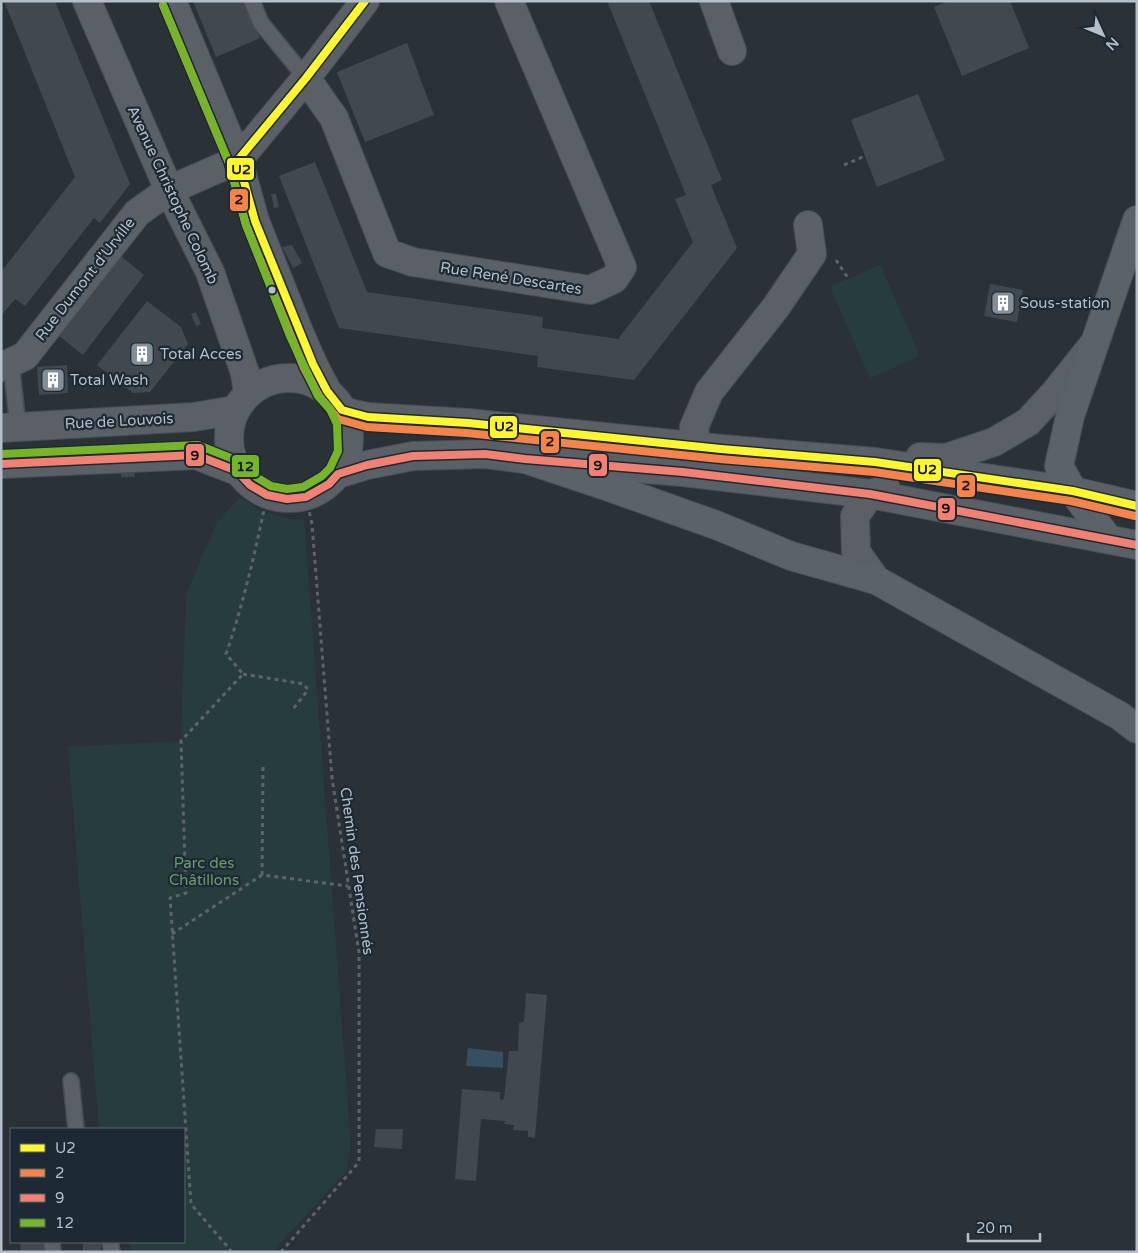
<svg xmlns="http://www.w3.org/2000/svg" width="1138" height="1253" viewBox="0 0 1138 1253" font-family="'Varela Round',sans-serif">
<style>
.green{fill:#273d3d}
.water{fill:#364f61}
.building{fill:#42494e}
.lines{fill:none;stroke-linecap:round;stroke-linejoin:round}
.service-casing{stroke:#484e53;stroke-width:18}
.minor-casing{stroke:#484e53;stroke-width:30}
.tertiary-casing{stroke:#484e53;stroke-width:30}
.primary-casing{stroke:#484f55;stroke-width:30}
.path{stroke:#5d6469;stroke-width:3;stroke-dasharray:4 4;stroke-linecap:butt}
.service{stroke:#5a6066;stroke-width:15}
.minor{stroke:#5a6066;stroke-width:28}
.tertiary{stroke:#5a6066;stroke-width:28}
.primary{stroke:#5c6368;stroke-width:28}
.bus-1-casing{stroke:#1d2933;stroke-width:11}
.bus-2-casing{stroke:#1d2933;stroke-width:11}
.bus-3-casing{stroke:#1d2933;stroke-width:11}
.bus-4-casing{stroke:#1d2933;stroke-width:11}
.bus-1{stroke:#fdf630;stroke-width:8}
.bus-2{stroke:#f5834c;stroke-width:8}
.bus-3{stroke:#f18172;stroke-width:8}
.bus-4{stroke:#76b529;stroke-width:8}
.bus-dot{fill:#b4bfc9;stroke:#1d2933;stroke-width:2}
.labels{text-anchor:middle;stroke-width:4.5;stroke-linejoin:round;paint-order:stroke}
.street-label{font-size:15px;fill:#b4bfc9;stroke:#1d2933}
.poi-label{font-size:15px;fill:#b4bfc9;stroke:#1d2933;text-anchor:start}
.park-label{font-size:15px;fill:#6a9b6e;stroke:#1d2933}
.line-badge{stroke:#1d2933;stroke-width:2}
.pale-badge-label{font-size:14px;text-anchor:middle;font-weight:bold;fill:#111}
</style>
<rect width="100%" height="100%" fill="#2a3238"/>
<path class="green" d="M880 265 920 356 870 378 830 287Z
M240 497 261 511 284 518 304 520 351 1147 346 1172 272 1252H131L130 1242H184V1129H99L68 747 181 741 186 595 216 524Z"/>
<path class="water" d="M468 1048 503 1052V1068L466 1066Z"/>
<path class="building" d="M4 1H55L130 184 100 223 94 218 25 306 15 299 1 316V272L75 177Z
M193 1H245L260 38 216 57Z
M607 1H649L722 180 711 185 737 248 634 380 537 367 538 356 339 328 279 176 315 162 367 292 543 317 542 328 618 339 693 242 675 199 686 195Z
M949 1H1010L1029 48 962 76 934 7Z
M407 43 434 115 365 142 337 72Z
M918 94 945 160 877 187 851 120Z
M271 194H276L279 207 274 208Z
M292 245 302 263 293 268 282 247Z
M121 256 144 275 83 355 59 336Z
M990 284 1023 290 1017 322 984 316Z
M147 301 181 327 188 344 150 392 133 393 97 365Z
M196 312 201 324 196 326 191 314Z
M67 365 68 393 39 395 37 367Z
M121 472H134L135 477H121Z
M526 993 547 995 535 1138 528 1137V1131L513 1130 514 1125 504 1124 505 1121 481 1119 476 1181 455 1179 462 1089 500 1092V1100L504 1099 509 1051H518L519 1023 524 1022Z
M376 1129H403L402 1149 374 1147Z
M20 1242H47L48 1252H21Z
M101 1242V1252H83V1243Z"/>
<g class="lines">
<g class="service-casing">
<path id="service" d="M252 1 261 23 306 78
M11 363 18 427
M71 1081 76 1129
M52 1242 53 1252
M110 1242 112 1252"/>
</g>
<g class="minor-casing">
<path id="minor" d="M87 1 169 190 210 272 245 373 248 393
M172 1 238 160 255 221 299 332 313 364 327 391
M714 1 732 51
M306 78 334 118 387 253 413 262 590 290 614 279 622 267 509 1
M1 367 25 356 137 213 169 190 238 160 306 78 365 1
M696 446 694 427 709 392 776 307 812 254 808 225"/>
</g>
<g class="tertiary-casing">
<path id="tertiary" d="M229 438a60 60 0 1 1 120 0a60 60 0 1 1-120 0Z
M342 410 353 414 368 417 468 423 721 449 875 462 1073 491 1137 506
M1 428 194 417 235 410
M920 457 946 458 994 442 1028 422 1053 395 1093 345
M1 464 196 455 237 471
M338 474 367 465 413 456 485 454 525 459 683 472 870 494 1137 545
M876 580 856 552 855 516 870 494 886 489"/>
</g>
<g class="primary-casing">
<path id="primary" d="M525 459 609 487 716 525 791 556 876 580 1120 716 1137 729
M1108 539 1073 491 1059 466 1070 416 1137 220"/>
</g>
<path class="path" d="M844 165 865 156
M836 260 848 278
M243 674 304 684 308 690 293 709
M262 875 263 767
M172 934 262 875 348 886
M232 1252 191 1204 170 898 186 893 181 741 243 674 226 654C244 602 256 549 267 495
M281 1252 359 1162V953L332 778 312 524 306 497"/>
<use href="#service" class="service"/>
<use href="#minor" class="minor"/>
<use href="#tertiary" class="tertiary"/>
<use href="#primary" class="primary"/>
<g class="bus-1-casing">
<path id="bus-1" d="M365 1 306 78 238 160 255 221 313 364 327 391 342 410 368 417 468 423 721 449 875 462 1073 491 1137 506"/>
</g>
<g class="bus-2-casing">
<path id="bus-2" d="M163 5 229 163 246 225 304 368 319 396 338 419 367 427 467 433 720 459 874 472 1071 501 1135 516"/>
</g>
<g class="bus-3-casing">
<path id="bus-3" d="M1 464 196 455 237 471 250 485 267 495 287 499 306 497 329 484 338 474 367 465 413 456 485 454 525 459 683 472 870 494 1137 545"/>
</g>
<g class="bus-4-casing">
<path id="bus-4" d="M1 454 198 445 241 462 256 477 271 486 287 489 303 487 322 476 330 468 338 451 337 424 330 409 318 396 290 336 246 225 229 163 163 5"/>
</g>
<use href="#bus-1" class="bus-1"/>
<use href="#bus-2" class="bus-2"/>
<use href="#bus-3" class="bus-3"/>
<use href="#bus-4" class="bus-4"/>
</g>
<defs>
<g id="building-square" transform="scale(1.25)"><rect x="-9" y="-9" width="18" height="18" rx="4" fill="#848e96" stroke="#1d2933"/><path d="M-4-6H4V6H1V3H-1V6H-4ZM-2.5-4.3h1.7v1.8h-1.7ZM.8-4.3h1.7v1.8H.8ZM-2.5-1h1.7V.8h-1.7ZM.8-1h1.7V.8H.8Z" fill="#fff"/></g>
</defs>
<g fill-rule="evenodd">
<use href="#building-square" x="1003" y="303"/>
<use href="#building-square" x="142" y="354"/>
<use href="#building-square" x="53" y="380"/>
</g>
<circle class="bus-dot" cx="272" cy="290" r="4.5"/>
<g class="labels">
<g class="street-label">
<text transform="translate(173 195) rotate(65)" y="5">Avenue Christophe Colomb</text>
<text transform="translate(511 278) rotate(9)" y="5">Rue René Descartes</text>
<text transform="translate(85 279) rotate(-52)" y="5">Rue Dumont d'Urville</text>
<text transform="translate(119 421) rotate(-3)" y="5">Rue de Louvois</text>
<text transform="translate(357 871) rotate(82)" y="5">Chemin des Pensionnés</text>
</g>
<g class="poi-label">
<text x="1020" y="308">Sous-station</text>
<text x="160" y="359">Total Acces</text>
<text x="70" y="385">Total Wash</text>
</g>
<g class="park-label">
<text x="204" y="868">Parc des<tspan x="204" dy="17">Châtillons</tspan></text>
</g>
</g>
<g class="line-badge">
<rect x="226" y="157" width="29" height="24" rx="5" fill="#fdf630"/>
<rect x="229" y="188" width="20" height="24" rx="5" fill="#f5834c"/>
<rect x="489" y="415" width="29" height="24" rx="5" fill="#fdf630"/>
<rect x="540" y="430" width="20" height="24" rx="5" fill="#f5834c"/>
<rect x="185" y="443" width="20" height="24" rx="5" fill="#f18172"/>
<rect x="588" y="453" width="20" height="24" rx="5" fill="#f18172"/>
<rect x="231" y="454" width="29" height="24" rx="5" fill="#76b529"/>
<rect x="913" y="458" width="29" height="24" rx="5" fill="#fdf630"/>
<rect x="956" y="474" width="20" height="24" rx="5" fill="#f5834c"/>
<rect x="937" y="497" width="19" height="24" rx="5" fill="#f18172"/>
</g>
<g class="pale-badge-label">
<text x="241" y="174">U2</text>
<text x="239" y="204">2</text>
<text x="504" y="431">U2</text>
<text x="550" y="446">2</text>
<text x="195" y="460">9</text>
<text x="598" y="470">9</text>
<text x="245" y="471">12</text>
<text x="927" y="474">U2</text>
<text x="966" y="490">2</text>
<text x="946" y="513">9</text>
</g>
<rect width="1138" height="1253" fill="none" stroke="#b4bfc9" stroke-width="5"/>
<rect x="10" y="1128" width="175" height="115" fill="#1d2933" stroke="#59656f"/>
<rect x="20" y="1144" width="25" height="8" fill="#fdf630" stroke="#59656f"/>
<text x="55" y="1153" font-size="15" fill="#b4bfc9">U2</text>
<rect x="20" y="1169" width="25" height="8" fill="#f5834c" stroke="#59656f"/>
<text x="55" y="1178" font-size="15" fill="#b4bfc9">2</text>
<rect x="20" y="1194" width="25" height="8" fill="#f18172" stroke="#59656f"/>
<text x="55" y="1203" font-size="15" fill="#b4bfc9">9</text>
<rect x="20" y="1219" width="25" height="8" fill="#76b529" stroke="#59656f"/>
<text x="55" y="1228" font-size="15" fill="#b4bfc9">12</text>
<g transform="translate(1103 35) rotate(134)" stroke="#1d2933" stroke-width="4" paint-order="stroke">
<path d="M0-4L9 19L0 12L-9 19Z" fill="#b4bfc9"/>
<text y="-8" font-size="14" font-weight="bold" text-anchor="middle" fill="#b4bfc9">N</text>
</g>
<path d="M968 1233v8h72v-8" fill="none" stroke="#b4bfc9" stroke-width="2.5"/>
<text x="976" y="1233" font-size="15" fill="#b4bfc9" stroke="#1d2933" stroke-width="4" paint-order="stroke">20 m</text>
</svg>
